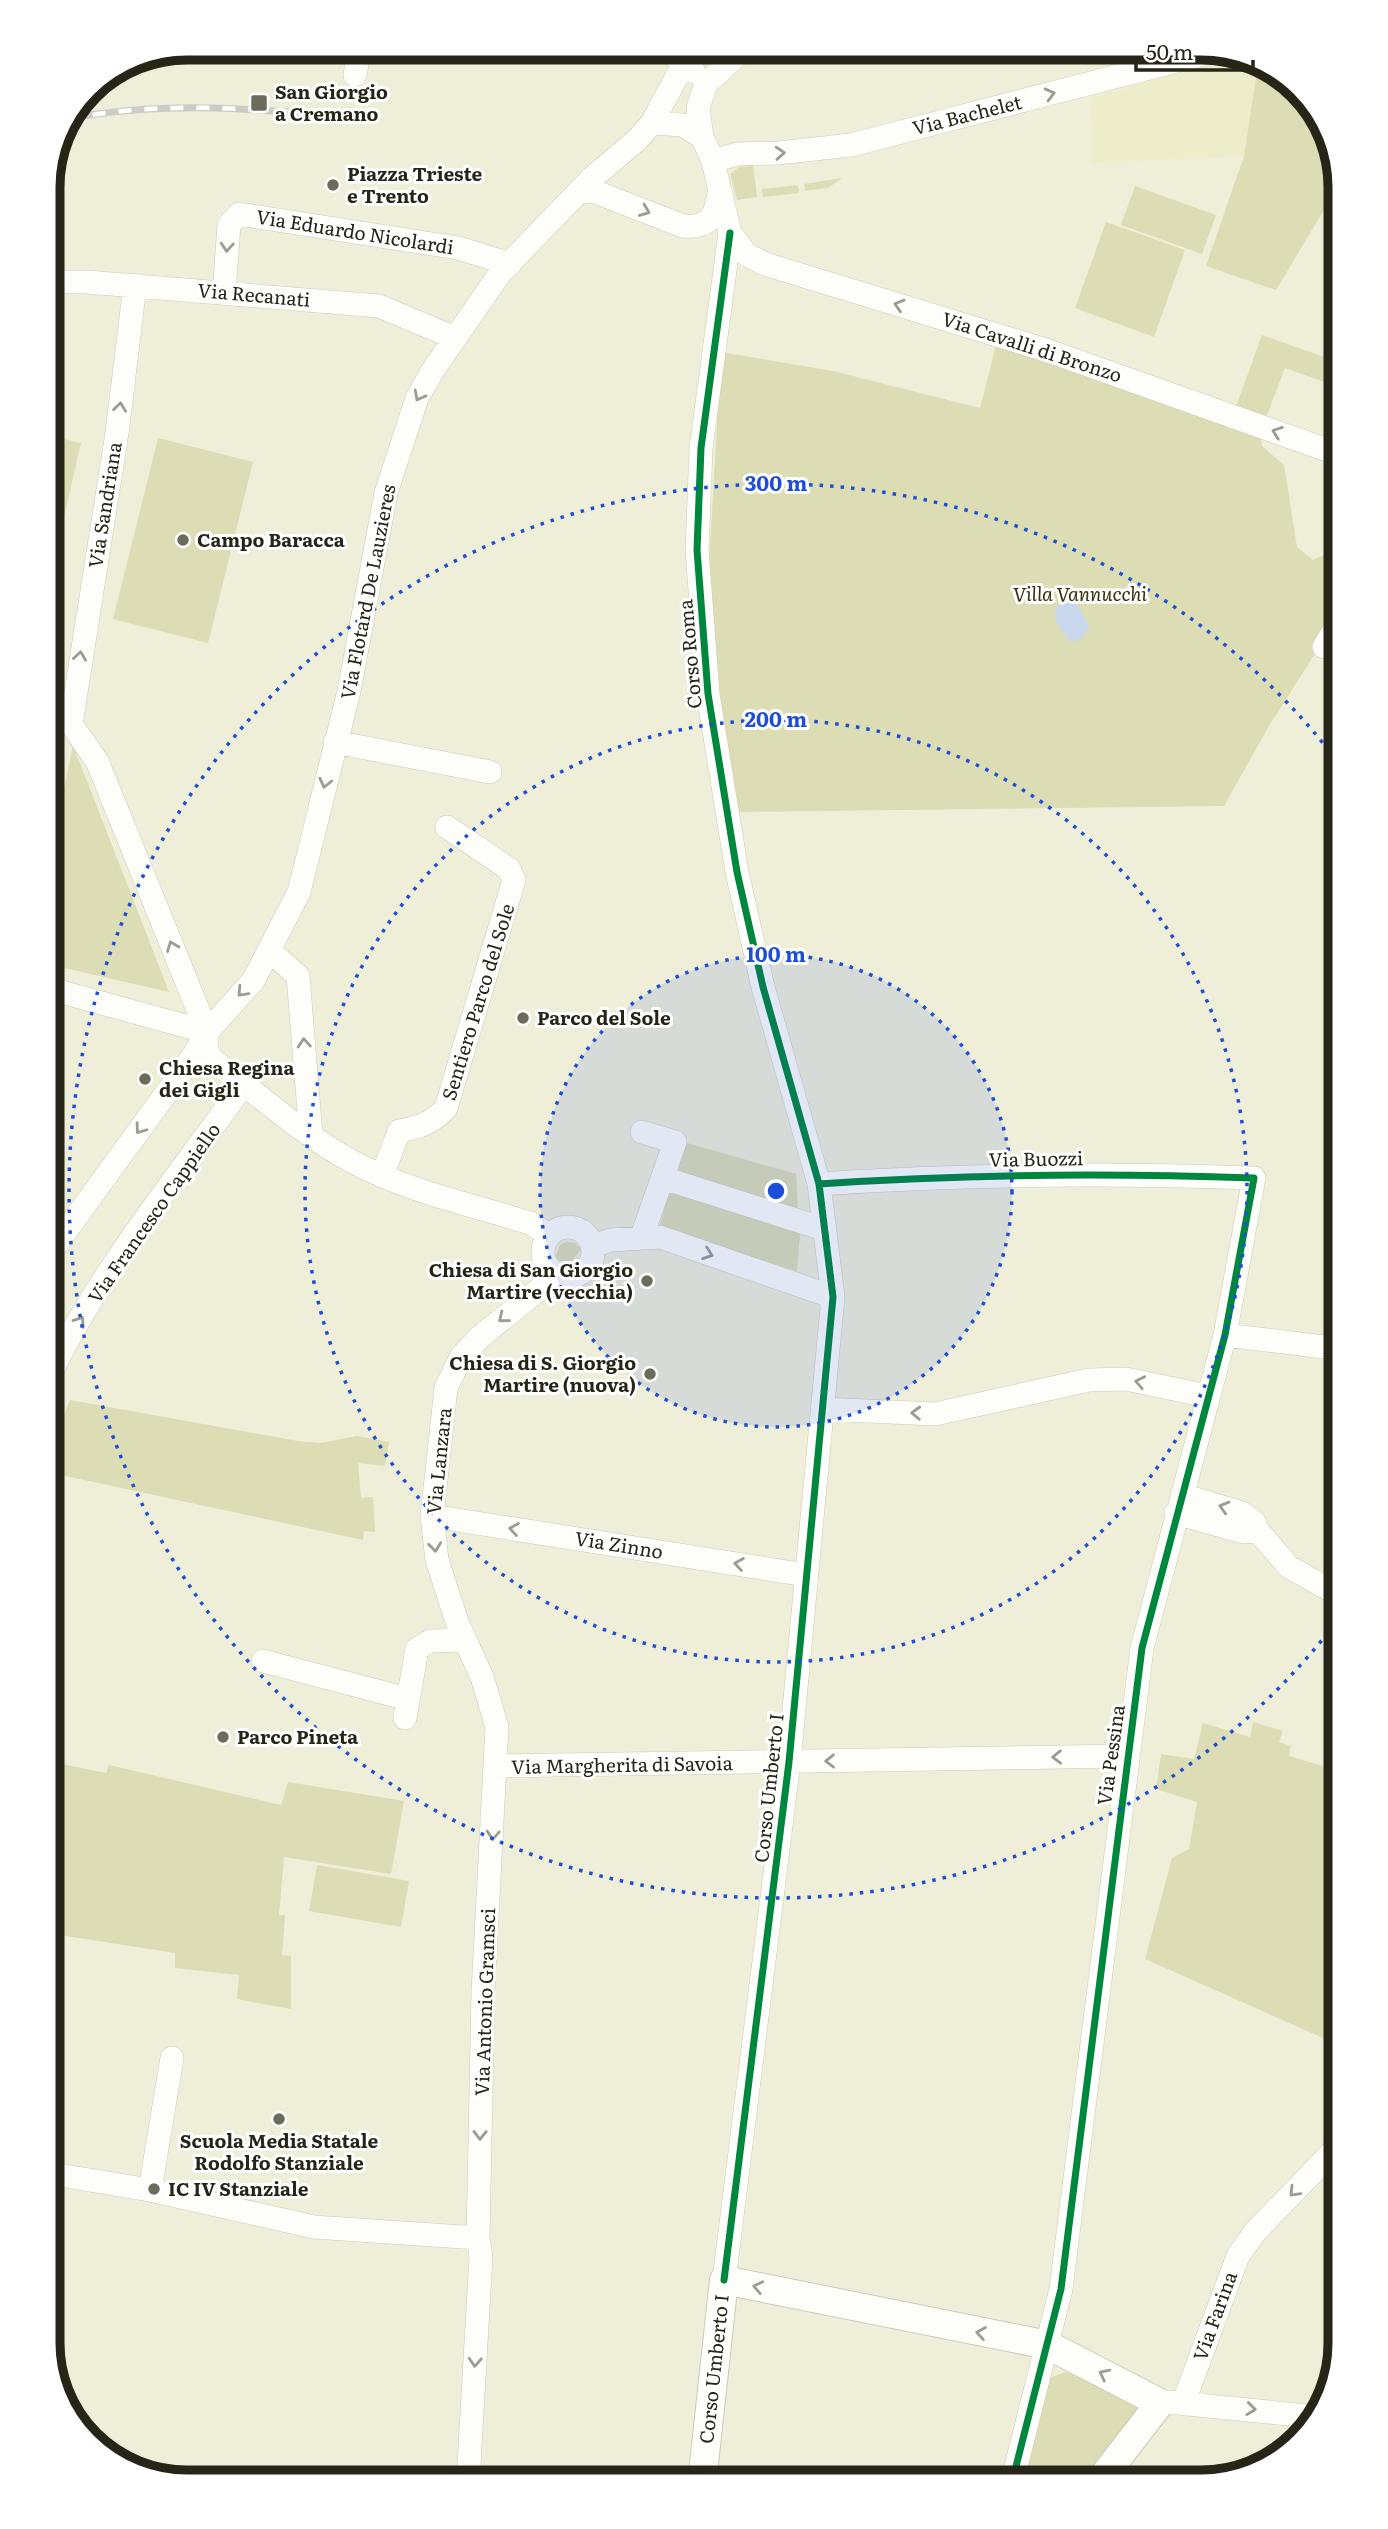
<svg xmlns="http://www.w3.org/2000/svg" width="1388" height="2529" viewBox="0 0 1388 2529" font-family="Literata,serif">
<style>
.built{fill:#ededca}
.green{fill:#dcdcb5}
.water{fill:#cad8ee}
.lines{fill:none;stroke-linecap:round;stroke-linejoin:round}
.minor-casing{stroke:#cbcbba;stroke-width:24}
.major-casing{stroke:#cbcbba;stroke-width:30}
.minor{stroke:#fdfdf9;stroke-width:23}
.major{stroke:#fdfdf9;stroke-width:28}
.rail-casing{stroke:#ccccc5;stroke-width:7}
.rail{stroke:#fff;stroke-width:4.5;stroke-dasharray:13;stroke-linecap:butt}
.cycleway-casing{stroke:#fff;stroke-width:11}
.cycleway{stroke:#00873e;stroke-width:7}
.oneway{stroke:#9c9c93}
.ring{fill:none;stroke:#1d4ed8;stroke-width:3.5;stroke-dasharray:3.5 7}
.poi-dot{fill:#6c6c5b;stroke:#fff;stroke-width:2.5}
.labels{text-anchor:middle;stroke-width:6;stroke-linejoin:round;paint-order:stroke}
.poi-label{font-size:19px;font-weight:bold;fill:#262517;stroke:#fff;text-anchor:start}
.street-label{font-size:19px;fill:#262517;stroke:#fff}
.park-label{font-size:19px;font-style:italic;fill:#34320f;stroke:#fff}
.rim{fill:none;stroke:#262517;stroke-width:9}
.centre{fill:#1d4ed8;stroke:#fff;stroke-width:3.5}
.ring-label{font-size:21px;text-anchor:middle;font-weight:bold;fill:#1d4ed8;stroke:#fff;stroke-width:6;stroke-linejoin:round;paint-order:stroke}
</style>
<rect width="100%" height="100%" fill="#efefd9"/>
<path class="built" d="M1235 57 1258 65 1244 156 1092 163 1091 98Z"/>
<path class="green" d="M1258 65 1286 76 1330 133 1340 183 1276 290 1206 266 1244 156Z
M753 166 757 197 737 200 730 174 739 167Z
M842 178 828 188 805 191 804 184Z
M798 185 799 193 763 197 762 189Z
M1135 186 1216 215 1202 254 1121 225Z
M1106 222 1185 250 1154 337 1075 308Z
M1262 335 1341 363V388L1285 368 1265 420 1235 409Z
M996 345 1260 433 1262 446 1284 465 1297 547 1313 560 1341 547V613L1269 726 1224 806 737 812 720 712 708 582 721 352 833 371 980 408Z
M47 435 81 443 47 592Z
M158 438 253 462 208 643 113 619Z
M73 745 169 992 47 964V873Z
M687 1143 796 1174 798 1211 676 1173Z
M673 1190 797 1230 800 1235 797 1271 659 1229 668 1196Z
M566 1242 575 1243 581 1249 572 1261H559L556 1256 560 1245Z
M70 1400 298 1441 321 1443 357 1436 389 1442 385 1466 358 1463 361 1498 373 1497 375 1532 364 1531 363 1540 47 1472V1460Z
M1253 1722 1283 1731 1279 1742 1291 1746 1289 1756 1330 1768 1328 1777 1341 1779V2046L1145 1959 1172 1858 1189 1849 1197 1802 1156 1789 1161 1754 1194 1759 1203 1723 1250 1737Z
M47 1761 106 1773 109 1765 281 1805 288 1782 404 1801 391 1874 284 1857 279 1915H285L282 1955 291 1956V2009L237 1999 239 1975 175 1968V1953L47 1933Z
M317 1865 409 1881 401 1927 309 1911Z
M1340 2316 1341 2343 1326 2392Z
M1066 2372 1137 2404 1140 2411 1084 2482H1018L1049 2378Z"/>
<path class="water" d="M1075 601 1090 627 1078 641 1070 642 1057 624 1055 609 1061 603Z"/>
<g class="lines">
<g class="minor-casing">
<path id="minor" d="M655 47 675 56 694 72
M355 75 360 47
M706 84 698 108 702 137 713 161 730 233 747 255 768 265 1046 350 1341 455
M706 84 746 47
M652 123 683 125 702 137
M713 161 737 154 778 153 851 145 1219 50
M580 192 593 191 683 226C709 228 715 218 719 194
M48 282H87L379 306 455 338
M224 293 229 225 239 214 458 248 510 264
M1324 647 1341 619
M47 718 71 724 97 761 207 1032V1052L214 1061C259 1095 303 1135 353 1162 407 1191 472 1205 530 1223L549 1235
M71 724 117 433 135 285
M335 742 490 772
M270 951 298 976 311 1135
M47 988 207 1032
M642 1132 675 1142 642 1236
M382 1176 399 1131C420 1127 431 1124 446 1108L514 880 509 869 447 827
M663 1178 824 1229
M819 1184C964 1174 1109 1173 1254 1178L1225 1335 1142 1648 1061 2289 1012 2482
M543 1252a25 25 0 1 1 50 0a25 25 0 1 1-50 0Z
M593 1246 611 1240 660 1237 833 1297
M47 1257 194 1055 207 1032 253 981 299 892 349 691 386 493 417 398 433 370 501 272 592 178 637 140 652 123 684 63 688 47
M1225 1335 1341 1349
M47 1381C97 1274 176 1179 244 1084
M822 1409 935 1414 1089 1380 1126 1379 1207 1396
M1182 1495 1242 1513 1254 1522 1258 1531 1289 1567 1341 1596
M1176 1513 1243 1532 1258 1531
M432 1516 806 1575
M263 1661 408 1699
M405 1718 417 1649 430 1641 465 1640
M497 1766 1126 1756
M47 2173 150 2190 314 2227 478 2238
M150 2190 172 2058
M724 2280 789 1762 833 1297 819 1184 763 987 737 872 708 694 697 550 701 448 730 233
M1184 2401 1238 2256 1255 2232 1341 2143
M1168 2402 1318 2417
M468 2482 481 2256 478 2238 483 1992 497 1727 482 1677 457 1622 437 1560 432 1516 446 1388 461 1357 480 1337 557 1275"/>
</g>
<g class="major-casing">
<path id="major" d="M702 2482 724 2280 1048 2345 1160 2403 1099 2482"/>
</g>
<use href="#minor" class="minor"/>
<use href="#major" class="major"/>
<g class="rail-casing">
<path id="rail" d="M118 68 144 60
M67 119C166 100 262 109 361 118"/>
</g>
<use href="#rail" class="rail"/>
<g class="cycleway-casing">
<path id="cycleway" d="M819 1184C964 1174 1109 1173 1254 1178L1225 1335 1142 1648 1061 2289 1012 2482
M724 2280 789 1762 833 1297 819 1184 763 987 737 872 708 694 697 550 701 448 730 233"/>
</g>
<use href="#cycleway" class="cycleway"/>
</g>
<defs><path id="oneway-chevron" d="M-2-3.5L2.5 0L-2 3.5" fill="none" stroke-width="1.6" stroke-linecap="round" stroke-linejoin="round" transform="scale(1.75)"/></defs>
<g class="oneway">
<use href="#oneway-chevron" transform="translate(1050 94) rotate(-14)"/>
<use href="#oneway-chevron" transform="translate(780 153) rotate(-4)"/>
<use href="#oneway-chevron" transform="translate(645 211) rotate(22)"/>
<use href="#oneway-chevron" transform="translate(227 247) rotate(94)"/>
<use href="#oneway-chevron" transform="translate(899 305) rotate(-163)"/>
<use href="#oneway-chevron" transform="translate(419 396) rotate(118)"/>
<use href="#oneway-chevron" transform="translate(120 407) rotate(-83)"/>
<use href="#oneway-chevron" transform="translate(1277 432) rotate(-160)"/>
<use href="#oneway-chevron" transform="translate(80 656) rotate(-82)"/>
<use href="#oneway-chevron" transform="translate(325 783) rotate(103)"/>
<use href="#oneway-chevron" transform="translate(172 946) rotate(-111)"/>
<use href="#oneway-chevron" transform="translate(242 992) rotate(133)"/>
<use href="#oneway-chevron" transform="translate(304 1043) rotate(-94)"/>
<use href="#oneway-chevron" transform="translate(140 1129) rotate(126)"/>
<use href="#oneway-chevron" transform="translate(708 1254) rotate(19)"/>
<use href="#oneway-chevron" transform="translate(503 1318) rotate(141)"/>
<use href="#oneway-chevron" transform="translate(80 1321) rotate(-57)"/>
<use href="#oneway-chevron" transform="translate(1140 1382) rotate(-168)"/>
<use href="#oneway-chevron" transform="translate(916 1413) rotate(-178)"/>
<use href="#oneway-chevron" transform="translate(1224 1507) rotate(-164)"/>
<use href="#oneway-chevron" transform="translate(514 1529) rotate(-171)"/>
<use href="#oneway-chevron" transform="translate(435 1547) rotate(83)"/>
<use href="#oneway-chevron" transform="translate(739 1564) rotate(-171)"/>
<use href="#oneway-chevron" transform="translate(1057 1757) rotate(179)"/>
<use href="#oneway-chevron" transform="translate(830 1761) rotate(179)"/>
<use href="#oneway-chevron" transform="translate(493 1835) rotate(94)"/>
<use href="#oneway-chevron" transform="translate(480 2135) rotate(91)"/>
<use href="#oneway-chevron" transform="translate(1294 2192) rotate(134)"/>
<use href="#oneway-chevron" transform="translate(758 2287) rotate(-168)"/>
<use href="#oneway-chevron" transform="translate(981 2333) rotate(-170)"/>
<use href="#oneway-chevron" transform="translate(475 2362) rotate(93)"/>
<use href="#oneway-chevron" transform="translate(1104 2374) rotate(-153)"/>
<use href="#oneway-chevron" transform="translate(1251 2409) rotate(7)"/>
</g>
<circle cx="776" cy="1191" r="236" fill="#1d4ed8" fill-opacity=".12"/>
<g class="ring">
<circle cx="776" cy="1191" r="236"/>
<circle cx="776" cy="1191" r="471"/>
<path d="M1341 1616A707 707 0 1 1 1341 766"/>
</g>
<g class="poi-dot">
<rect x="250" y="94" width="18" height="18" rx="3.5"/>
<circle cx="333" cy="185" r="7"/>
<circle cx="183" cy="540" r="7"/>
<circle cx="523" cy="1018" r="7"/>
<circle cx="145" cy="1079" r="7"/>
<circle cx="647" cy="1281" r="7"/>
<circle cx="650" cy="1374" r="7"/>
<circle cx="223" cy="1737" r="7"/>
<circle cx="279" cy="2119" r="7"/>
<circle cx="154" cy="2189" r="7"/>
</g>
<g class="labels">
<g class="poi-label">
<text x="275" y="99">San Giorgio<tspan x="275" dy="22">a Cremano</tspan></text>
<text x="347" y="181">Piazza Trieste<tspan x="347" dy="22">e Trento</tspan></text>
<text x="197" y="547">Campo Baracca</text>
<text x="537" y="1025">Parco del Sole</text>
<text x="159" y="1075">Chiesa Regina<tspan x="159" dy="22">dei Gigli</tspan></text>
<text x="633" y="1277" text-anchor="end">Chiesa di San Giorgio<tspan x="633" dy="22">Martire (vecchia)</tspan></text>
<text x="636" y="1370" text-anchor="end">Chiesa di S. Giorgio<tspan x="636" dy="22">Martire (nuova)</tspan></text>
<text x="237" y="1744">Parco Pineta</text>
<text x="279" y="2148" text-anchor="middle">Scuola Media Statale<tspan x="279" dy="22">Rodolfo Stanziale</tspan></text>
<text x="168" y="2196">IC IV Stanziale</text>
</g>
<g class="street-label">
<text transform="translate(967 115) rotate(-14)" y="7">Via Bachelet</text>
<text transform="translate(355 232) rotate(9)" y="7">Via Eduardo Nicolardi</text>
<text transform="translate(254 295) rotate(5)" y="7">Via Recanati</text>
<text transform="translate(1032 347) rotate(18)" y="7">Via Cavalli di Bronzo</text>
<text transform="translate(105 505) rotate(-81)" y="7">Via Sandriana</text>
<text transform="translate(368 592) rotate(-79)" y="7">Via Flotard De Lauzieres</text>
<text transform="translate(690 654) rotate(-95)" y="7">Corso Roma</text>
<text transform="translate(478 1002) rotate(-73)" y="7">Sentiero Parco del Sole</text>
<text transform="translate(1036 1159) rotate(-1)" y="7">Via Buozzi</text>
<text transform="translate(154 1213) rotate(-55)" y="7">Via Francesco Cappiello</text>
<text transform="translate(439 1461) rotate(-84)" y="7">Via Lanzara</text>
<text transform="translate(619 1545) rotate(9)" y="7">Via Zinno</text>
<text transform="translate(1111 1755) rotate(-82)" y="7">Via Pessina</text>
<text transform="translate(622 1765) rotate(-1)" y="7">Via Margherita di Savoia</text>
<text transform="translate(769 1788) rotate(-84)" y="7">Corso Umberto I</text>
<text transform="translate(485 2002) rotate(-88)" y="7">Via Antonio Gramsci</text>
<text transform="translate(1215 2316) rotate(-70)" y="7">Via Farina</text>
<text transform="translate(714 2369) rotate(-84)" y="7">Corso Umberto I</text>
</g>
<g class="park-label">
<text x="1080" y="601">Villa Vannucchi</text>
</g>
</g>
<path d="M0 0H1388V2529H0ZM187 60H1201A127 127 0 0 1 1328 187V2343A127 127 0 0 1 1201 2470H187A127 127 0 0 1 60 2343V187A127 127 0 0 1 187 60Z" fill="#fff" fill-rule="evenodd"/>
<path class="rim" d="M187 60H1201A127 127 0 0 1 1328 187V2343A127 127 0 0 1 1201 2470H187A127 127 0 0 1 60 2343V187A127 127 0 0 1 187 60Z"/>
<circle cx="776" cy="1191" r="10" class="centre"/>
<g class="ring-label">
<text x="776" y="491">300 m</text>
<text x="776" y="727">200 m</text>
<text x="776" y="962">100 m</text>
</g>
<path d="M1136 60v10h117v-10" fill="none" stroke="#262517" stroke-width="3.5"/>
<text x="1146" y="60" font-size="21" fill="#262517" stroke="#ffffff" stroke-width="5" paint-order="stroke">50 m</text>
</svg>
